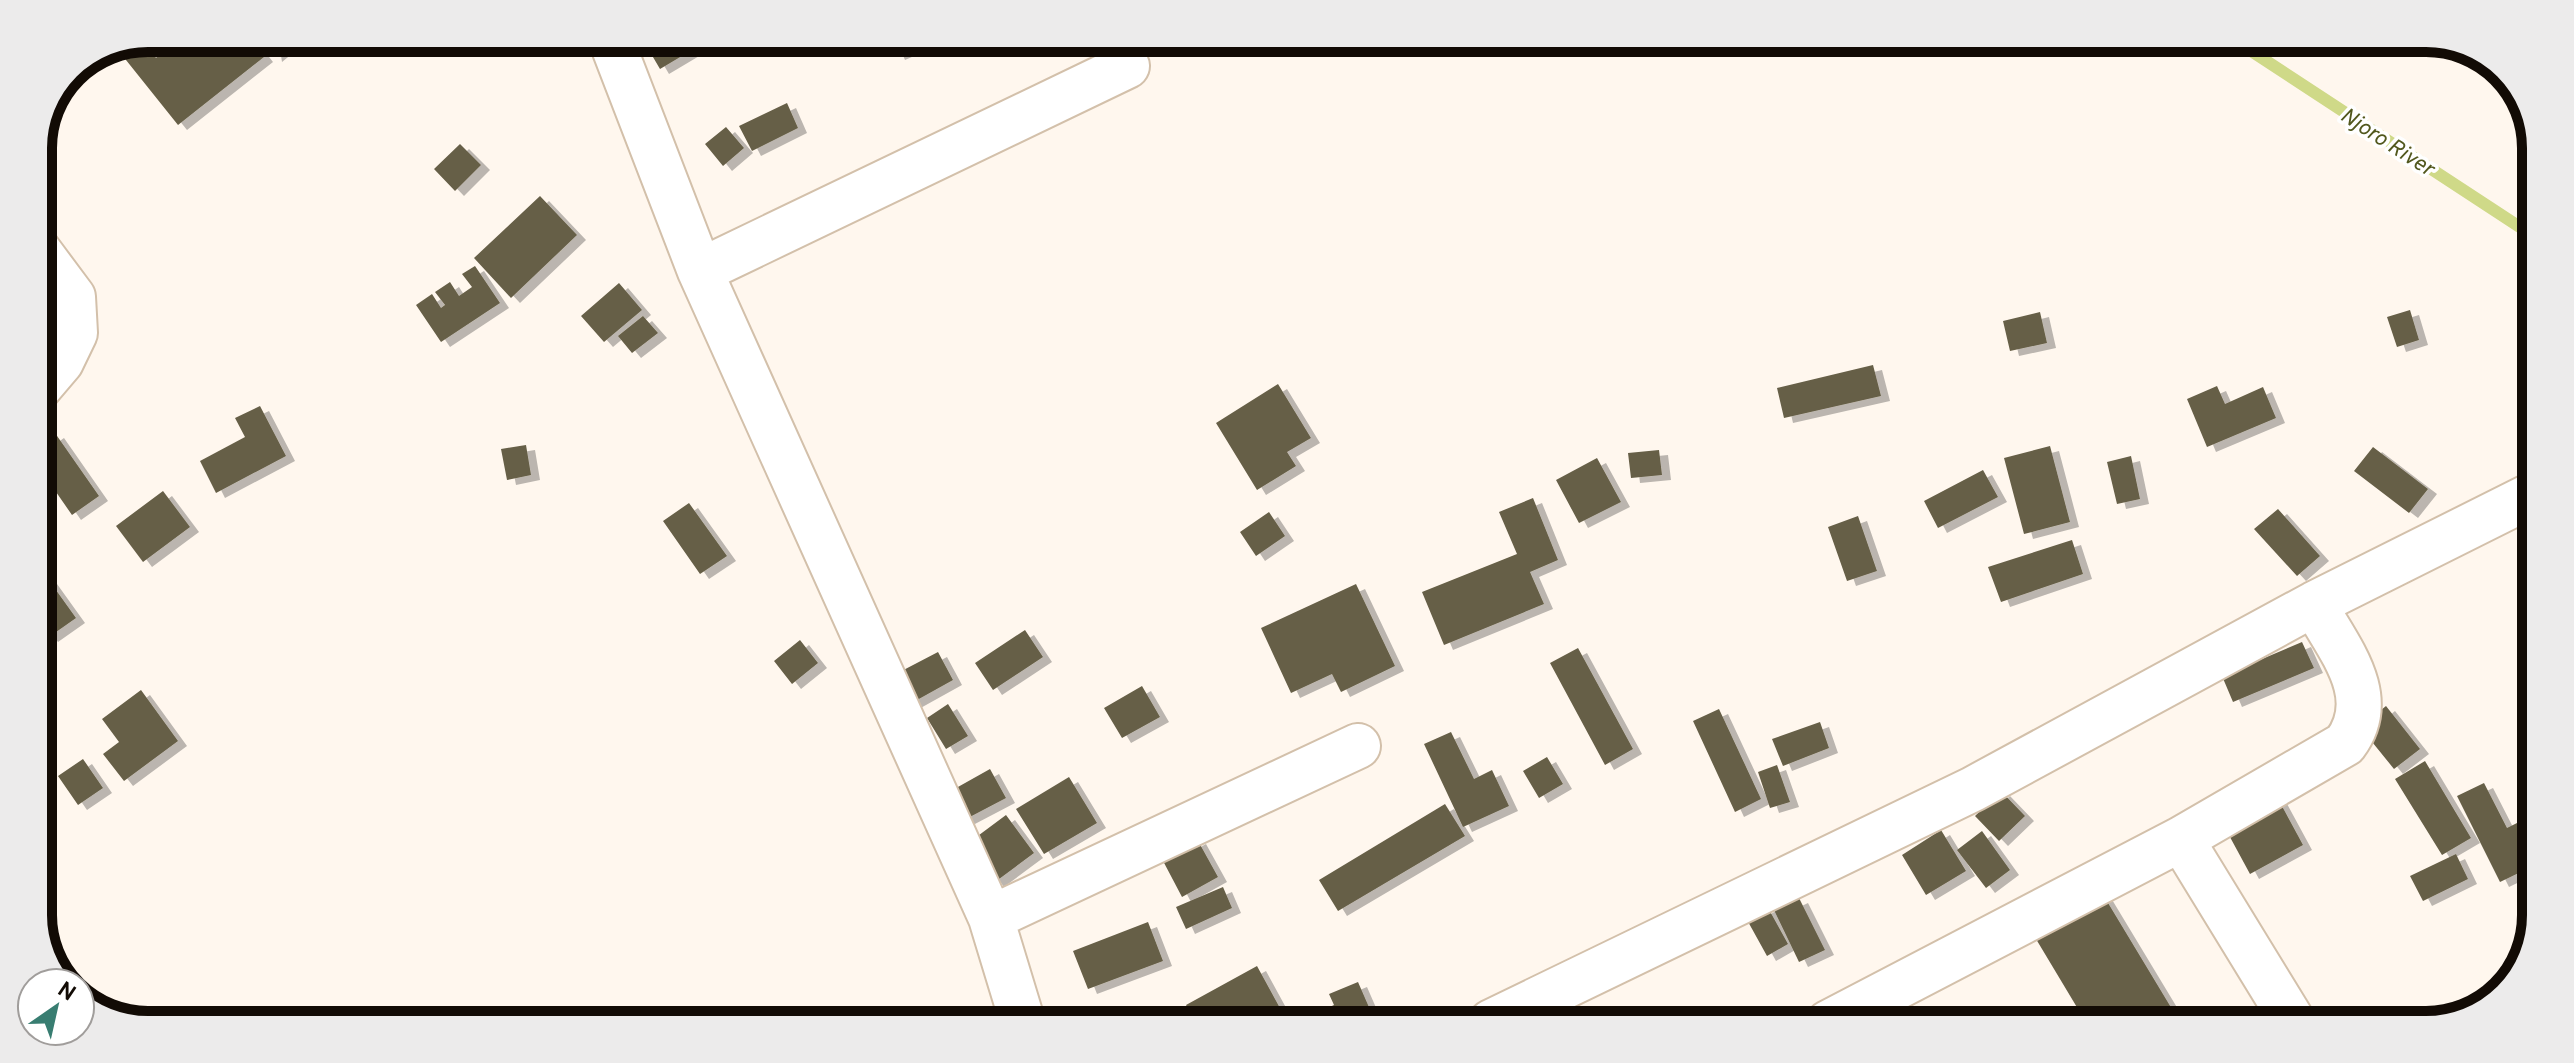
<svg xmlns="http://www.w3.org/2000/svg" width="2574" height="1063" viewBox="0 0 2574 1063" font-family="Overpass,sans-serif">
<style>
.lines{fill:none;stroke-linecap:round;stroke-linejoin:round}
.stream{stroke:#cfd988;stroke-width:12}
.building{fill:#665f47;filter:url(#shadow)}
.minor-casing{stroke:#d3c0aa;stroke-width:48}
.path{stroke:#aca49d;stroke-width:5;stroke-dasharray:4 4;stroke-linecap:butt}
.minor{stroke:#fff;stroke-width:44}
.labels{text-anchor:middle;stroke-width:7;stroke-linejoin:round;paint-order:stroke}
.water-label{font-size:22px;font-style:italic;fill:#52581e;stroke:#fff}
.rim{fill:none;stroke:#120b05;stroke-width:10}
</style>
<defs>
<filter id="shadow"><feDropShadow dx="9" dy="5" stdDeviation="0" flood-color="#0004"/></filter>
</defs>
<rect width="100%" height="100%" fill="#fff7ee"/>
<g class="lines">
<path class="stream" d="M2242 45 2535 237"/>
</g>
<path class="building" d="M181 38H249L264 57 178 125 118 50 142 41 156 58Z
M270 38 295 39 273 57Z
M643 40H692L697 47 660 69Z
M890 41H928L896 55Z
M787 103 798 128 752 151 739 126Z
M726 127 744 148 723 166 705 144Z
M460 144 481 165 455 191 434 169Z
M540 196 577 235 511 298 474 258Z
M475 266 500 303 441 342 416 305 432 294 441 308 445 305 435 292 450 282 459 296 472 287 462 274Z
M619 283 642 310 604 342 581 316Z
M2410 310 2419 340 2397 347 2387 317Z
M2040 312 2047 343 2010 351 2003 321Z
M643 316 658 333 632 353 618 336Z
M1873 365 1881 396 1784 418 1777 388Z
M1278 384 1311 438 1287 452 1296 466 1257 490 1216 423Z
M2217 386 2225 404 2263 387 2276 418 2207 447 2187 399Z
M260 406 286 456 216 493 200 461 245 437 235 418Z
M55 433 99 496 72 515 38 466V445Z
M526 445 531 475 507 480 501 449Z
M2050 446 2070 522 2024 534 2004 458Z
M2373 447 2428 489 2409 513 2354 471Z
M1659 450 1662 475 1631 478 1628 453Z
M2131 456 2140 499 2117 504 2107 462Z
M1597 458 1621 502 1579 523 1556 480Z
M1983 470 1998 497 1938 528 1924 501Z
M163 491 190 527 143 562 116 526Z
M1533 498 1558 560 1530 572 1544 604 1444 645 1422 592 1517 554 1499 512Z
M689 503 727 556 700 574 663 521Z
M2278 509 2320 556 2297 576 2254 529Z
M1269 512 1285 536 1256 556 1240 532Z
M1858 516 1877 571 1847 581 1828 527Z
M2072 540 2083 574 2001 602 1988 567Z
M38 565 76 618 49 637 38 622Z
M1356 584 1395 666 1341 692 1332 674 1291 693 1261 628Z
M1025 630 1043 657 993 690 975 663Z
M800 640 818 663 792 684 774 661Z
M2302 642 2314 668 2233 702 2222 676Z
M1578 648 1633 749 1605 765 1550 663Z
M938 652 953 680 908 705 892 676Z
M1142 686 1160 717 1122 738 1104 708Z
M141 690 178 741 124 781 103 754 119 742 102 719Z
M948 704 968 736 946 749 927 718Z
M2386 706 2420 749 2394 769 2360 727Z
M1719 709 1761 799 1735 812 1693 721Z
M1820 722 1829 748 1783 766 1772 739Z
M1451 732 1474 779 1492 770 1509 806 1463 827 1424 744Z
M1547 757 1563 784 1539 798 1523 771Z
M83 759 103 788 78 805 58 776Z
M2425 761 2471 838 2442 855 2395 779Z
M1777 765 1790 802 1770 808 1758 772Z
M990 769 1006 798 964 820 949 792Z
M1069 777 1097 823 1044 854 1016 809Z
M2484 783 2507 828 2529 817V868L2500 882 2457 796Z
M2001 791 2025 816 1999 841 1975 816Z
M2277 797 2303 845 2250 874 2224 826Z
M1445 804 1465 836 1338 911 1319 880Z
M1006 815 1034 853 995 882 967 844Z
M1941 830 1966 871 1926 895 1902 855Z
M1982 831 2010 870 1986 888 1957 850Z
M1197 839 1218 877 1182 897 1162 859Z
M2456 854 2468 879 2423 901 2410 876Z
M1223 887 1232 908 1186 929 1176 907Z
M2102 893 2181 1024H2087L2033 934Z
M1799 898 1825 950 1799 962 1774 910Z
M1767 906 1788 944 1767 956 1746 918Z
M1148 922 1163 961 1088 989 1073 951Z
M1257 966 1287 1021H1230L1228 1017 1221 1021H1194L1186 1005Z
M1358 982 1375 1021H1323L1319 1012 1334 1005 1329 994Z"/>
<g class="lines">
<g class="minor-casing">
<path id="minor" d="M611 40 700 271 991 918 1022 1020
M38 250 73 297 75 333 61 362 38 389
M700 271 1127 66
M2181 839 2295 1025
M991 918 1358 746
M1491 1022 1973 789 2314 604 2532 495
M1828 1023 2181 839 2345 744C2381 696 2338 648 2314 604"/>
</g>
<path class="path" d="M38 827 50 817"/>
<use href="#minor" class="minor"/>
</g>
<g class="labels">
<g class="water-label">
<text transform="translate(2388 141) rotate(33)" y="8">Njoro River</text>
</g>
</g>
<path d="M0 0H2574V1063H0ZM148 52H2426A96 96 0 0 1 2522 148V915A96 96 0 0 1 2426 1011H148A96 96 0 0 1 52 915V148A96 96 0 0 1 148 52Z" fill="#ecebeb" fill-rule="evenodd"/>
<path class="rim" d="M148 52H2426A96 96 0 0 1 2522 148V915A96 96 0 0 1 2426 1011H148A96 96 0 0 1 52 915V148A96 96 0 0 1 148 52Z"/>
<g transform="translate(56 1007) rotate(34)"><circle r="38" fill="#ffffff" stroke="#a09d9b" stroke-width="2"/>
<path d="M0-6L14 30L0 20L-14 30Z" fill="#387d71"/>
<text y="-12" font-size="22" font-weight="bold" text-anchor="middle" fill="#120b05">N</text>
</g>
</svg>
